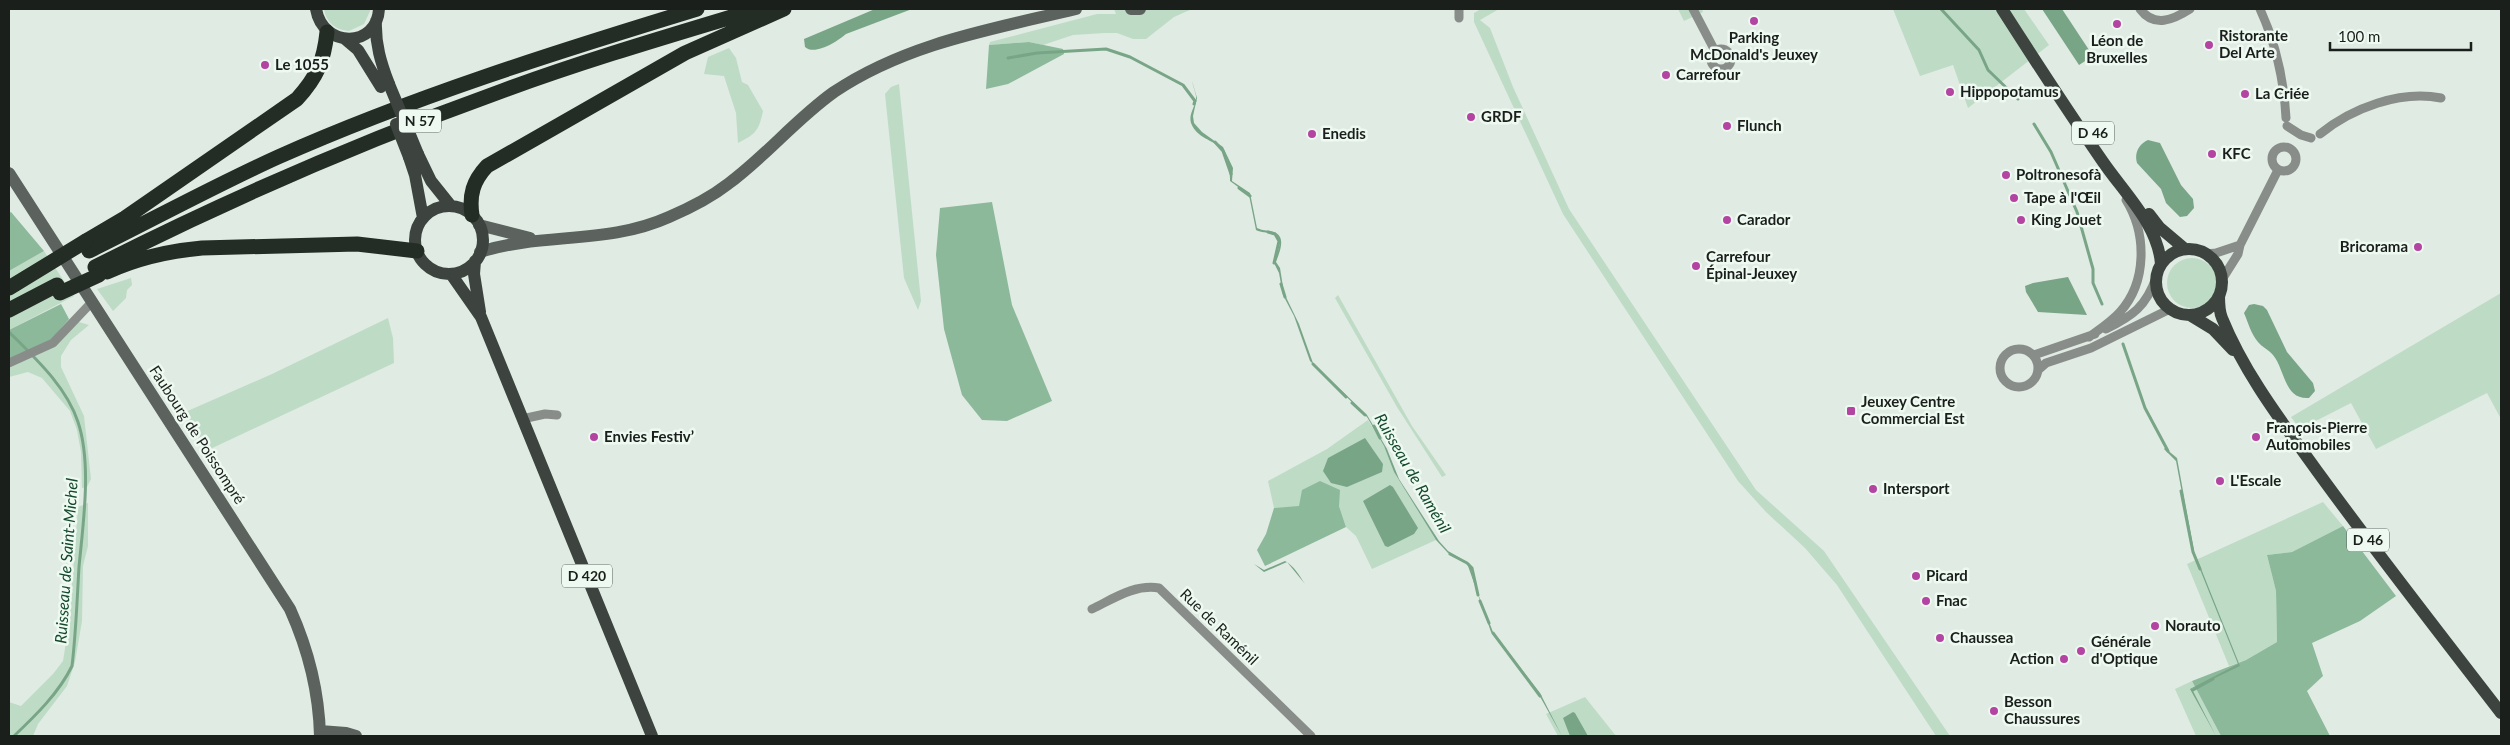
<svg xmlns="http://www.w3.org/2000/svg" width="2510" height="745" viewBox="0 0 2510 745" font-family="Lato,sans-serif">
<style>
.green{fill:#bedbc6}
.forest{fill:#8cb99a}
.water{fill:#79a587}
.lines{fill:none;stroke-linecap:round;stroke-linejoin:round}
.stream{stroke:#79a587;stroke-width:3}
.street{stroke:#898d8a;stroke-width:9}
.secondary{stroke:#5c625e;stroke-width:12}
.primary{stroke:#3d443f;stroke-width:12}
.highway{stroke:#242c26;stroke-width:15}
.primary-bridge{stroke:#3d443f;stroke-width:12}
.highway-bridge{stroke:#242c26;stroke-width:15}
.poi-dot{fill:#b344a1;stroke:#eef9f1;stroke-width:2}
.labels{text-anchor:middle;stroke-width:5;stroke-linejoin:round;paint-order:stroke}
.shield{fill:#eef9f1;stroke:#5a605c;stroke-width:1}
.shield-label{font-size:14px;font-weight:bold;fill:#1b1f1c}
.poi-label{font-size:15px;font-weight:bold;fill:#1b1f1c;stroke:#eef9f1;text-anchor:start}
.street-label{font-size:15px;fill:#1b1f1c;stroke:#eef9f1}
.water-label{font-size:16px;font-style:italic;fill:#14492b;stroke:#eef9f1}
</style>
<rect width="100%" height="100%" fill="#e0ebe3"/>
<path class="green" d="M324 9H371L364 24 349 31C335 30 326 22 324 9Z
M1114 9H1192L1174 17 1146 39H1133L1117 33H1105L1073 35 1043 45 1029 42 989 45 990 42 1097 14H1116Z
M1481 9H1499L1480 20 1490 28 1513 87 1569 209 1756 490 1824 551 1950 736H1936L1837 585 1805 548 1766 512 1738 481 1563 214 1474 22V13Z
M1678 9H1702L1703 12 1684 21Z
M1893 9H2024L2049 45 1968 108 1953 65 1920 76Z
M729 48 736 58 742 82 748 85 763 111C759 130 756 134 738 143L736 113 724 76 704 74 708 57Z
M899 84 921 301 918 310 904 278 885 94 891 87Z
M44 251 74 296 9 330V271Z
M2167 283a25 25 0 1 1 50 0a25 25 0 1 1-50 0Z
M131 278 132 285 127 290 126 298 113 311 97 289Z
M2501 293V419L2487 393 2376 449 2351 403 2300 429 2291 417Z
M1338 295 1412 426 1446 475 1442 477 1397 407 1335 298Z
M388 318 393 338 394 363 206 451 183 413 272 374Z
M69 319 89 325 71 340 61 356V367L84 416 91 479 87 487 82 488 81 452 77 430 70 411 42 378 28 372 9 377V360L52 339Z
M1368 420 1384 446 1394 472 1436 540 1372 569 1356 536 1346 527 1339 506 1274 508 1268 481 1327 449Z
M2323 502 2343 526 2292 552 2267 555 2276 591 2277 642 2246 660 2229 666 2187 564Z
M88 503V546L83 566 82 621 75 662 67 686 38 724 33 736H9V702L21 706 53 674 63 661 69 624 78 507Z
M2192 681 2221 736H2196L2175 689Z
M1585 697 1616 736H1558L1546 714Z"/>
<path class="forest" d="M1029 42 1063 49 1064 54 1008 84 986 89 989 45Z
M992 202 1012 305 1052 401 1007 421 982 420 962 395 944 329 936 255 940 208Z
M11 212 44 251 9 271V213Z
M61 304 69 319 52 339 9 360V330Z
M1320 481 1340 490 1339 506 1346 527 1265 566 1257 550 1266 534 1274 508 1299 506 1302 490Z
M2343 526 2396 596 2360 621 2312 643 2323 676 2307 691 2330 736H2221L2192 681 2246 660 2277 642 2276 591 2267 555 2292 552Z"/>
<path class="water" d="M875 9H912L846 34C838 41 815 56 805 47L804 39Z
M2042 9H2062L2093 56 2079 65Z
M1192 81 1197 98 1193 116 1194 123 1202 132 1223 147 1233 168 1232 181 1250 193 1257 228C1263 231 1268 230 1274 232 1287 237 1279 253 1276 262L1280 268 1284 293 1299 324 1313 363 1367 415 1387 449 1399 479 1439 541 1448 551 1470 564 1475 586 1493 632 1540 693 1562 736 1538 693 1491 632 1467 563 1448 553 1436 540 1394 472 1384 446 1367 417 1310 361 1294 316 1283 295 1279 273 1274 263C1276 255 1286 237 1273 234 1267 232 1262 233 1256 230L1249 195 1230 181C1231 134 1200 147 1191 123 1188 113 1197 105 1196 96 1195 91 1193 86 1192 81Z
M2148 140 2160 143 2181 185 2193 199 2194 208 2187 216 2180 217 2166 203 2161 189 2137 163C2134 153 2139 144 2148 140Z
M2068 277 2087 315 2038 312 2026 292 2025 286 2033 283Z
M2254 304 2263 306 2267 310 2287 352 2313 383 2315 391 2309 398C2284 400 2285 369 2273 355 2269 350 2262 347 2258 342 2251 334 2248 322 2244 313L2249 305Z
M1365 438 1383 464 1382 472 1347 487 1331 483 1323 471 1328 458Z
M2165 448 2177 458 2194 551 2240 666 2192 689 2216 736 2190 689 2238 664 2193 552 2176 461 2164 449Z
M1390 485 1393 487 1418 528 1414 534 1388 547 1385 546 1363 501Z
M1285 561C1294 566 1299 575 1305 584L1372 640 1305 584 1287 562 1264 572 1254 564 1264 570Z
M1573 712 1575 713 1588 736H1570L1563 718Z"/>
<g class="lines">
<path class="stream" d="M1941 9 1979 50 1988 70 2018 99
M1008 58 1037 53 1106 49 1130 57 1183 85 1195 101 1194 104
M2034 124 2051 152 2077 212 2093 269V283L2102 304
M1215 142 1223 151 1231 174
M1239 188 1250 196
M1268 232 1275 234 1279 241 1274 263
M1281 284 1285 297
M9 332C35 358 66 386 78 422 92 464 83 524 79 567 77 600 76 633 72 666 59 693 35 716 14 736
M2123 344 2145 408 2168 451
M1313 364 1346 397
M1352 403 1365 415
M1374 426 1380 438
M2181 491 2193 552 2200 569
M1450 554 1467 563 1472 568 1478 595
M1480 601 1489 623
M1493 633 1540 696
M2193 690 2213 679"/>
<path class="street" d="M1459 9V18
M1693 9 1715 51
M2140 9C2154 28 2173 20 2190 9
M2260 9C2276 44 2284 80 2286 118
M1711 59a10 10 0 1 1 20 0a10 10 0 1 1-20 0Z
M2287 126 2301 135 2311 138
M2320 134C2352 108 2400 90 2441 98
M2272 159a12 12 0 1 1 24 0a12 12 0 1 1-24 0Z
M2206 254 2216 253 2240 245
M2221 281 2238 254 2240 245 2278 170
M2106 329C2133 316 2146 306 2156 278
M2089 337C2100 329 2111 322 2120 312 2147 282 2147 234 2126 200
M2000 368a19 19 0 1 1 38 0a19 19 0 1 1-38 0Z
M2034 355 2095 334
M9 363 53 343 91 303
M2038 370 2046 363 2091 348 2170 309
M522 419 545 414 557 415
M1092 609C1113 599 1134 584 1159 588L1311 736"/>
<path class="secondary" d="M1131 9H1140
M9 173 290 609C308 649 319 692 320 736
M479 225 530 238
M480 252C543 232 607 245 669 217 690 208 710 198 728 184 766 156 796 119 834 92 907 43 993 29 1076 9
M320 731 346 733 356 736"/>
<path class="primary" d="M316 9C323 49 377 48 379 9
M2002 9C2034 59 2067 110 2101 159 2123 192 2158 224 2161 264
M376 21C375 44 381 63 389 84
M345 39 358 50 381 87
M418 154 431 181 451 206
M409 157 415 175 423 218
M415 240a34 34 0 1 1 68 0a34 34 0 1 1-68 0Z
M2149 214 2159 227 2185 249
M2156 282a33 33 0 1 1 66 0a33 33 0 1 1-66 0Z
M475 261 474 274 480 312
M451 274 481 317 652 736
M2219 296C2219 304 2219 311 2222 318 2245 375 2285 426 2320 475 2379 556 2440 634 2501 713
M2190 315 2213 329 2233 350"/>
<path class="highway" d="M472 215C469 195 473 181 487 166L685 53 784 9
M86 241 125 218 297 99C317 77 324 61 327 32
M89 251C152 220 214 186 278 157 413 97 556 52 697 9
M95 267C227 200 363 141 502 91 586 60 672 35 758 9
M107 272C137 258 169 251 202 248L357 244 417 251
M9 310 57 285"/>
<path class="primary-bridge" d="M389 84 418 154
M396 124 409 157"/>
<path class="highway-bridge" d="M9 288 86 241
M60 293 99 275"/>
</g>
<g class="poi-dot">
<circle cx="1754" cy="21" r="5"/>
<circle cx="2117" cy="24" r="5"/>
<circle cx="2209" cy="45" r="5"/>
<circle cx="265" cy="65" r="5"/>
<circle cx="1666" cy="75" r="5"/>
<circle cx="1950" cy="92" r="5"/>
<circle cx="2245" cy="94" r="5"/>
<circle cx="1471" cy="117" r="5"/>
<circle cx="1727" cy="126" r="5"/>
<circle cx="1312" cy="134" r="5"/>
<circle cx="2212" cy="154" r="5"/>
<circle cx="2006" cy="175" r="5"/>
<circle cx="2014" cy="198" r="5"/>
<circle cx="1727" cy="220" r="5"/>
<circle cx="2021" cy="220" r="5"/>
<circle cx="2418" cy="247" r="5"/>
<circle cx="1696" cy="266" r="5"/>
<rect x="1846" y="406" width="10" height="10" rx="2.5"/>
<circle cx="594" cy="437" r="5"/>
<circle cx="2256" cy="437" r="5"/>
<circle cx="2220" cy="481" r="5"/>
<circle cx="1873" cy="489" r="5"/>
<circle cx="1916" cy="576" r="5"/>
<circle cx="1926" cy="601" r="5"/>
<circle cx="2155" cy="626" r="5"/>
<circle cx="1940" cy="638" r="5"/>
<circle cx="2081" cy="651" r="5"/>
<circle cx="2064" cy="659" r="5"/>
<circle cx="1994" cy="711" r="5"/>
</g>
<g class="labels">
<g class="shield">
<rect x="399" y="109.5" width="42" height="23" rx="4"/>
<rect x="2072" y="121.5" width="42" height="23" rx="4"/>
<rect x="2347" y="528.5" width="42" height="23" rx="4"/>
<rect x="562" y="564.5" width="50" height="23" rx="4"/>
</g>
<g class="shield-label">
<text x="420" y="126">N 57</text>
<text x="2093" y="138">D 46</text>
<text x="2368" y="545">D 46</text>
<text x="587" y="581">D 420</text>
</g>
<g class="poi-label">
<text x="2219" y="41">Ristorante<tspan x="2219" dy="17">Del Arte</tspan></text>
<text x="1754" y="43" text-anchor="middle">Parking<tspan x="1754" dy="17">McDonald's Jeuxey</tspan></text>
<text x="2117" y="46" text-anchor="middle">Léon de<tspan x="2117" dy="17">Bruxelles</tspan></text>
<text x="275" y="70">Le 1055</text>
<text x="1676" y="80">Carrefour</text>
<text x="1960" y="97">Hippopotamus</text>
<text x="2255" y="99">La Criée</text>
<text x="1481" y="122">GRDF</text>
<text x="1737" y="131">Flunch</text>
<text x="1322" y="139">Enedis</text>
<text x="2222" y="159">KFC</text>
<text x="2016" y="180">Poltronesofà</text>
<text x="2024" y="203">Tape à l'Œil</text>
<text x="1737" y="225">Carador</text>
<text x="2031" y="225">King Jouet</text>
<text x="2408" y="252" text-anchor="end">Bricorama</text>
<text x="1706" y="262">Carrefour<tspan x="1706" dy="17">Épinal-Jeuxey</tspan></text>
<text x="1861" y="407">Jeuxey Centre<tspan x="1861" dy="17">Commercial Est</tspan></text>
<text x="2266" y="433">François-Pierre<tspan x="2266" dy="17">Automobiles</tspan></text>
<text x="604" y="442">Envies Festiv’</text>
<text x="2230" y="486">L'Escale</text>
<text x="1883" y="494">Intersport</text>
<text x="1926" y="581">Picard</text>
<text x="1936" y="606">Fnac</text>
<text x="2165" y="631">Norauto</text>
<text x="1950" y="643">Chaussea</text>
<text x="2091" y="647">Générale<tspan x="2091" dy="17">d'Optique</tspan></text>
<text x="2054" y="664" text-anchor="end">Action</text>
<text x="2004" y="707">Besson<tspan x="2004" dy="17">Chaussures</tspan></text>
</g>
<g class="street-label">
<text transform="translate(197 435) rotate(57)" y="5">Faubourg de Poissompré</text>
<text transform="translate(1219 627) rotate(44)" y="5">Rue de Raménil</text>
</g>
<g class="water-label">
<text transform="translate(1413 473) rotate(60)" y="6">Ruisseau de Raménil</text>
<text transform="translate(66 561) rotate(-86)" y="6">Ruisseau de Saint-Michel</text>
</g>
</g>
<rect width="2510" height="745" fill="none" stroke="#1b1f1c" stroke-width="20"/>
<path d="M2330 42v8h141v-8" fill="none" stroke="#1b1f1c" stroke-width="2.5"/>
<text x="2338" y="42" font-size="15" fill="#1b1f1c" stroke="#eef9f1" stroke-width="4" paint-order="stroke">100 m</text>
</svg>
